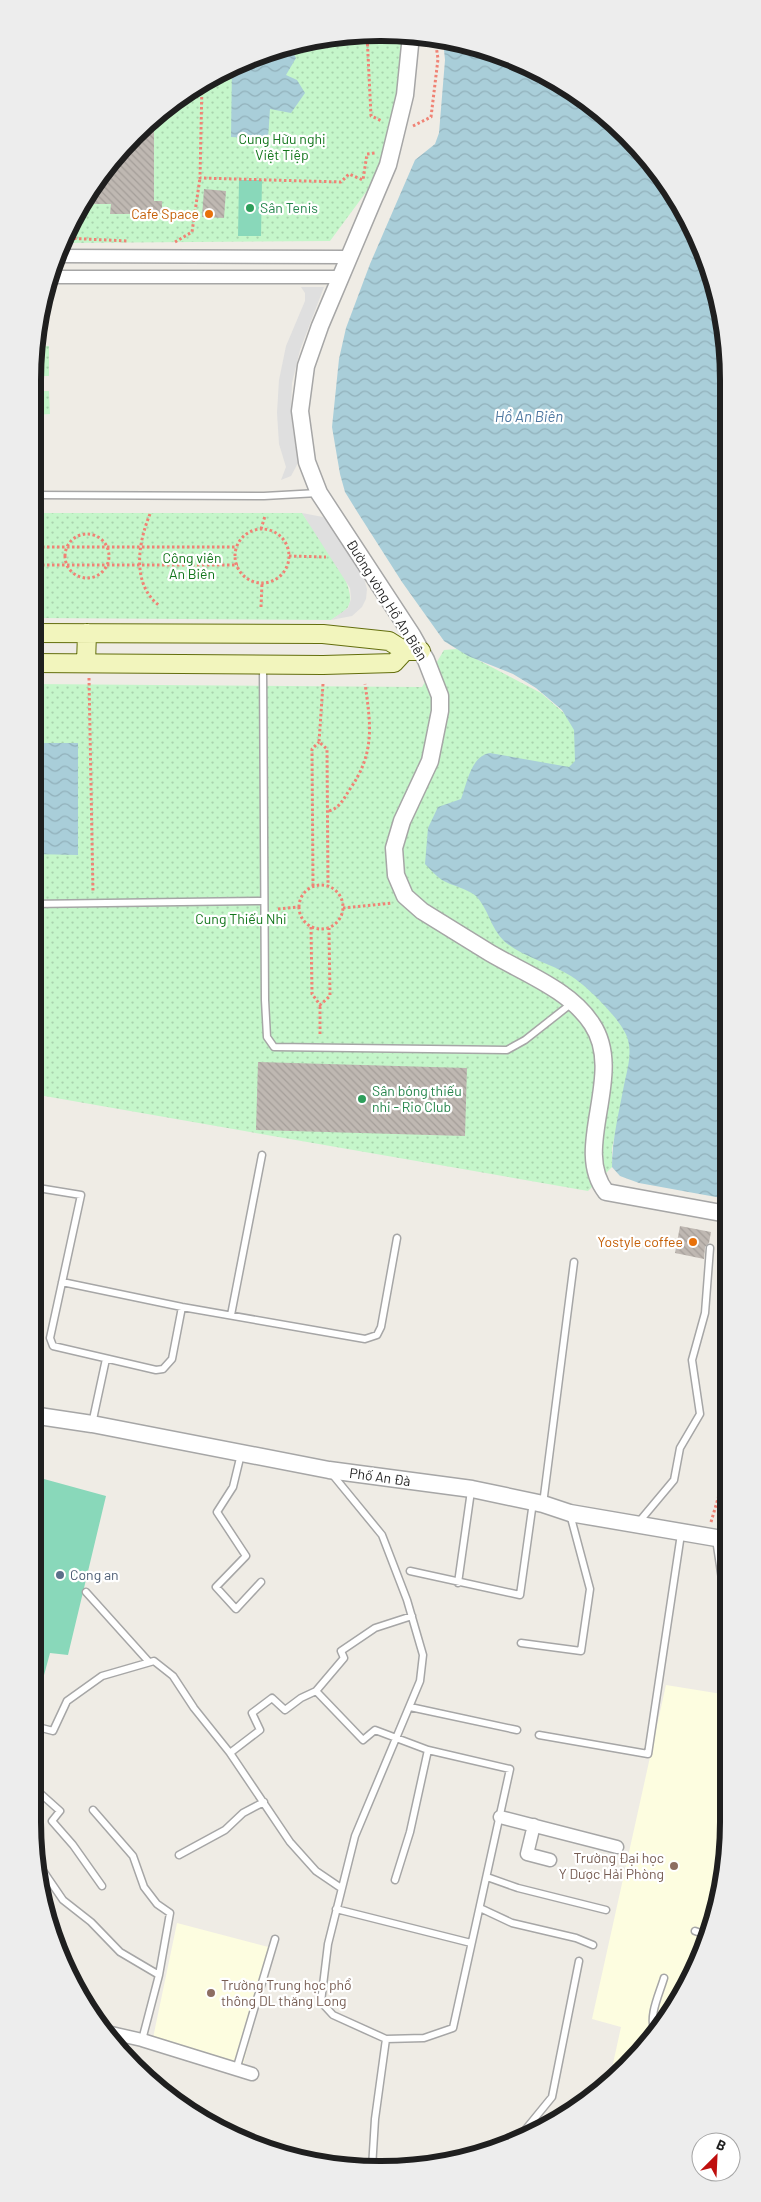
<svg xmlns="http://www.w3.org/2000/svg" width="761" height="2202" viewBox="0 0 761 2202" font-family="Barlow,sans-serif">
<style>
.education{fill:#fdfde0}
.park{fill:url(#park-dots)}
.pitch{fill:#89d8ba}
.parking{fill:#dfdfdf}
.water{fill:url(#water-waves)}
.building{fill:url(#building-back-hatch)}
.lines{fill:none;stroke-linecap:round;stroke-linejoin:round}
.service-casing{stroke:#a6a6a6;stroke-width:9}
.minor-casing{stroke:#a6a6a6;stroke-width:15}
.tertiary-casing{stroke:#a6a6a6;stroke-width:19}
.secondary-casing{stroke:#636e0d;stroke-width:20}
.path{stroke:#f08375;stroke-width:3;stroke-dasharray:2.5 2.5;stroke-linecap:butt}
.service{stroke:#fff;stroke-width:6}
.minor{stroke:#fff;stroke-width:12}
.tertiary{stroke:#fff;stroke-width:16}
.secondary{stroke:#f2f5bd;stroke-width:18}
.leisure-dot{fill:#2e9e5b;stroke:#fff;stroke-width:2}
.food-dot{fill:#e8710a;stroke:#fff;stroke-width:2}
.service-dot{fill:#5c6f8a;stroke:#fff;stroke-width:2}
.education-dot{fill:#8d6e63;stroke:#fff;stroke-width:2}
.labels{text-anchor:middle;stroke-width:4.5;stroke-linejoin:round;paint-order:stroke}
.park-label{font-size:14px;fill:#13761c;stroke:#fff}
.leisure-label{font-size:14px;fill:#27864d;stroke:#fff;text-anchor:start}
.food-label{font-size:14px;fill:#c56008;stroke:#fff;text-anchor:end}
.street-label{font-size:14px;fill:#1f1f1f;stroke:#fff}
.service-label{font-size:14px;fill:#4e5e75;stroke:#fff;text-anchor:start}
.education-label{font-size:14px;fill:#785e54;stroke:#fff;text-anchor:end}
.water-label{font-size:15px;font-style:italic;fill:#4e77a0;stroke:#fff}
.rim{fill:none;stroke:#1f1f1f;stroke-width:6}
</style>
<defs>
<pattern id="park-dots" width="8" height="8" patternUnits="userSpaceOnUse" patternTransform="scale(1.25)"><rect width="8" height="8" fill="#c5f6ca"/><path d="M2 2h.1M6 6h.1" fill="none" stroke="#a9d2ad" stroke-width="1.8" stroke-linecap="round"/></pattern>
<pattern id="water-waves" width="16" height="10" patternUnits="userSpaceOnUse" patternTransform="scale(1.25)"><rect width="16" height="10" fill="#a9ced9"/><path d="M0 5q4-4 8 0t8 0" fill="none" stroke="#91b0ba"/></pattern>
<pattern id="building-back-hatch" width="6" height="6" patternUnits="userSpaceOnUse" patternTransform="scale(1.25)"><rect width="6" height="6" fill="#bfb8b2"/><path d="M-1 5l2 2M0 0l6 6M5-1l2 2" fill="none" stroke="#a49e99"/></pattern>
</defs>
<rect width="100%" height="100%" fill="#efece5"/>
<path class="education" d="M666 1685 728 1695V1821L717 1911 670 2015 627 2067 609 2082 621 2027 592 2019Z
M177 1923 272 1948 243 2066 153 2038Z"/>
<path class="park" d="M408 34 395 131 375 180 330 241 62 243C69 226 78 211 87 196 146 102 251 38 362 35 377 34 393 32 408 34Z
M37 346H49V376H44L43 369H34Z
M44 391H49L50 414 33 415V397L44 396Z
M33 513H302C315 532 358 584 349 605 346 612 336 616 331 620L33 618Z
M457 649 541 693 587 733 577 965 635 1038 612 1149V1167L588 1191 33 1094 32 684 422 687 444 650Z"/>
<path class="pitch" d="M239 180H262L261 236H238Z
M33 1476 106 1496 68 1655 50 1653 33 1716Z"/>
<path class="parking" d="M301 287H324L300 350 292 383 291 414 298 463 291 476 281 480 286 467 279 444 277 413 279 380 286 346 305 301V293Z
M302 513 323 517 328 521 363 575 367 589 366 599 362 607 352 616 331 620 348 608 351 599 350 588Z"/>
<path class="water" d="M443 40 470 44 555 79 642 151 693 227 725 335 727 1199 639 1183 620 1176 612 1167C612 1140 619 1112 624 1085 627 1071 632 1055 628 1040 624 1022 587 986 571 976 550 963 522 957 504 941 491 929 488 908 476 896 466 888 452 886 442 880 436 876 430 869 425 864L428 828 438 807 461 799C467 783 471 756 490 753L569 767 575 761 574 730 562 710 536 688 513 674 468 656 444 641 402 582 358 513 345 492 340 474 332 427 339 359 346 328 370 264 415 160 435 144 439 133 445 60Z
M290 46 296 58 286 75 297 80 305 93 291 113 270 109 268 139 231 137 232 68 268 51H270L271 55 276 49Z
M33 743H78V855L33 854Z"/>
<path class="building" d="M154 117V201H162V214H110L111 204H82L104 169Z
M204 189 226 191 224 218 202 217Z
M258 1062 467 1068 465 1136 256 1130Z
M680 1226 711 1232 709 1243 705 1247 704 1259 675 1253Z"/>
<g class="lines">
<g class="service-casing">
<path id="service" d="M32 495 264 496 318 493
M263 666 265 1000 267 1037 274 1047 507 1050 525 1040 572 1003
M32 904 263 901
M32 1187 81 1195 50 1338 53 1346 156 1370 163 1369 172 1359 182 1307
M62 1282 182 1307 365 1339 377 1335 381 1327 397 1238
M231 1315 262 1155
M92 1424 106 1359
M241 1454 233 1487 217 1512 246 1556 216 1587 236 1609 261 1582
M332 1474 382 1535 407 1600 423 1655 420 1681 355 1836 328 1944 321 2002 333 2015 386 2039
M543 1504 574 1262
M638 1523 674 1480 680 1448 700 1414 692 1360 705 1313 710 1248
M716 1539 728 1619
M410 1571 520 1595 533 1502
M458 1583 471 1491
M86 1592 149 1662
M521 1643 581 1651 590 1589 570 1514
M316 1691 363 1740 375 1730 428 1750 410 1832 395 1880
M410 1707 517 1730
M32 1729 34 1726 53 1731 67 1701 102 1676 154 1661 173 1676 194 1708 230 1753 260 1730 252 1713 272 1698 285 1710 301 1698 316 1691 344 1658 341 1651 375 1628 412 1616
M539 1735 648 1754 681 1534
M230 1753 290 1842 316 1871 341 1888
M32 1786 60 1811 52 1821 73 1845 102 1886
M93 1810 133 1856 144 1887 157 1904 170 1913 159 1975 142 2040
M179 1855 225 1830 243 1813 264 1802
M39 1865 63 1900 91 1922 120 1952 159 1975
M487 1877 518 1888 606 1910
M480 1908 512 1923 576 1938 593 1945
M336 1909 471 1943
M695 1931 706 1935
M655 2033C648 2016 659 1995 664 1978
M236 2070 275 1939
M521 2135 552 2097 579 1961
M372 2168 375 2119 386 2039 424 2038 453 2028 510 1769 428 1750"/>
</g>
<g class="minor-casing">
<path id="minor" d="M57 256 348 257
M49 277H339
M500 1817 617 1847
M534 1825 527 1854 550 1860
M107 2032 142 2040 252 2074"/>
</g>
<g class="tertiary-casing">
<path id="tertiary" d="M411 35 405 95 388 165 320 326 306 366 300 411 307 462 319 493 412 635 426 660 440 696V711L430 761 402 821 394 848 396 875 405 896 422 911C445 925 467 939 490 953 524 973 570 990 592 1024 626 1075 571 1148 606 1192L727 1214
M32 1415 92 1424 329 1470 472 1489 543 1504 570 1513 728 1540"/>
</g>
<g class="secondary-casing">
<path id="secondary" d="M32 633 323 634 389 641 405 651H421
M32 663 323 665 394 663 405 651
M86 663 87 633"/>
</g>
<path class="path" d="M367 34 371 116 382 121
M202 82 200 178 341 182 349 174 363 180 367 154 375 153
M413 126 431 117 438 59 435 38
M64 238 128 241
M175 242 192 232 200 178
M150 514C138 543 131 585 160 606
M261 529 265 516
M235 556a27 27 0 1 1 54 0a27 27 0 1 1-54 0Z
M65 556a22 22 0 1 1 44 0a22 22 0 1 1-44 0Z
M32 538 36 565 32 583
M32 547H237
M289 556 326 557
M32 565H238
M261 607 262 583
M89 678 93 893
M323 684 319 742 327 749 328 886
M329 811C340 808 344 798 350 789 375 753 371 725 365 684
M299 907a22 22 0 1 1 44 0a22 22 0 1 1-44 0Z
M313 886 312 749 319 742
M343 908 392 903
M278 909 298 907
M311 927 312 994 320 1005 330 996 329 928
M320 1034V1005
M711 1522 728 1465"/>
<use href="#service" class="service"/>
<use href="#minor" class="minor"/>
<use href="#tertiary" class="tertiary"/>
<use href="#secondary" class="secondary"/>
</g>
<g class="leisure-dot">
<circle cx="250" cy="208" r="5"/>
<circle cx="362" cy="1099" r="5"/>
</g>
<g class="food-dot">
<circle cx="209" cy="214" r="5"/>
<circle cx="693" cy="1242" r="5"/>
</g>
<circle class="service-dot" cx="60" cy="1575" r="5"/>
<g class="education-dot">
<circle cx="674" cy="1866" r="5"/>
<circle cx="211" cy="1993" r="5"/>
</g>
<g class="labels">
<g class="park-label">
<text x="282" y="144">Cung Hữu nghị<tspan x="282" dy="16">Việt Tiệp</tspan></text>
<text x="192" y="563">Công viên<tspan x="192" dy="16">An Biên</tspan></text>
<text x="241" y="924">Cung Thiếu Nhi</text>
</g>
<g class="leisure-label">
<text x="260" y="213">Sân Tenis</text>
<text x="372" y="1096">Sân bóng thiếu<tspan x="372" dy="16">nhi - Rio Club</tspan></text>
</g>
<g class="food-label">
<text x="199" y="219">Cafe Space</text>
<text x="683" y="1247">Yostyle coffee</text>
</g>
<g class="street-label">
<text transform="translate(387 600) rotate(58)" y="5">Đường vòng Hồ An Biên</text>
<text transform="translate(380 1477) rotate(8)" y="5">Phố An Đà</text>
</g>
<g class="service-label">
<text x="70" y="1580">Cong an</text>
</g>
<g class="education-label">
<text x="664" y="1863">Trường Đại học<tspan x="664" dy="16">Y Dược Hải Phòng</tspan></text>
<text x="221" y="1990" text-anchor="start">Trường Trung học phổ<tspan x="221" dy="16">thông DL thăng Long</tspan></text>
</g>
<g class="water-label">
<text x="529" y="422">Hồ An Biên</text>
</g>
</g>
<path d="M0 0H761V2202H0ZM380 41H381A339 339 0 0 1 720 380V1822A339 339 0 0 1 381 2161H380A339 339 0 0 1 41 1822V380A339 339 0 0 1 380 41Z" fill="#ededed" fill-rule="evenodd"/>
<path class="rim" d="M380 41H381A339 339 0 0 1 720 380V1822A339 339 0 0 1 381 2161H380A339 339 0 0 1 41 1822V380A339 339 0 0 1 380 41Z"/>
<g transform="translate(716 2157) rotate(24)"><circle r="24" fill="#ffffff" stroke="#a5a5a5"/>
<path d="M0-4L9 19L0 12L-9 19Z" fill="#bf0f0e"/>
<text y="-8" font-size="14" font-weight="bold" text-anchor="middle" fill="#1f1f1f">B</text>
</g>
</svg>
